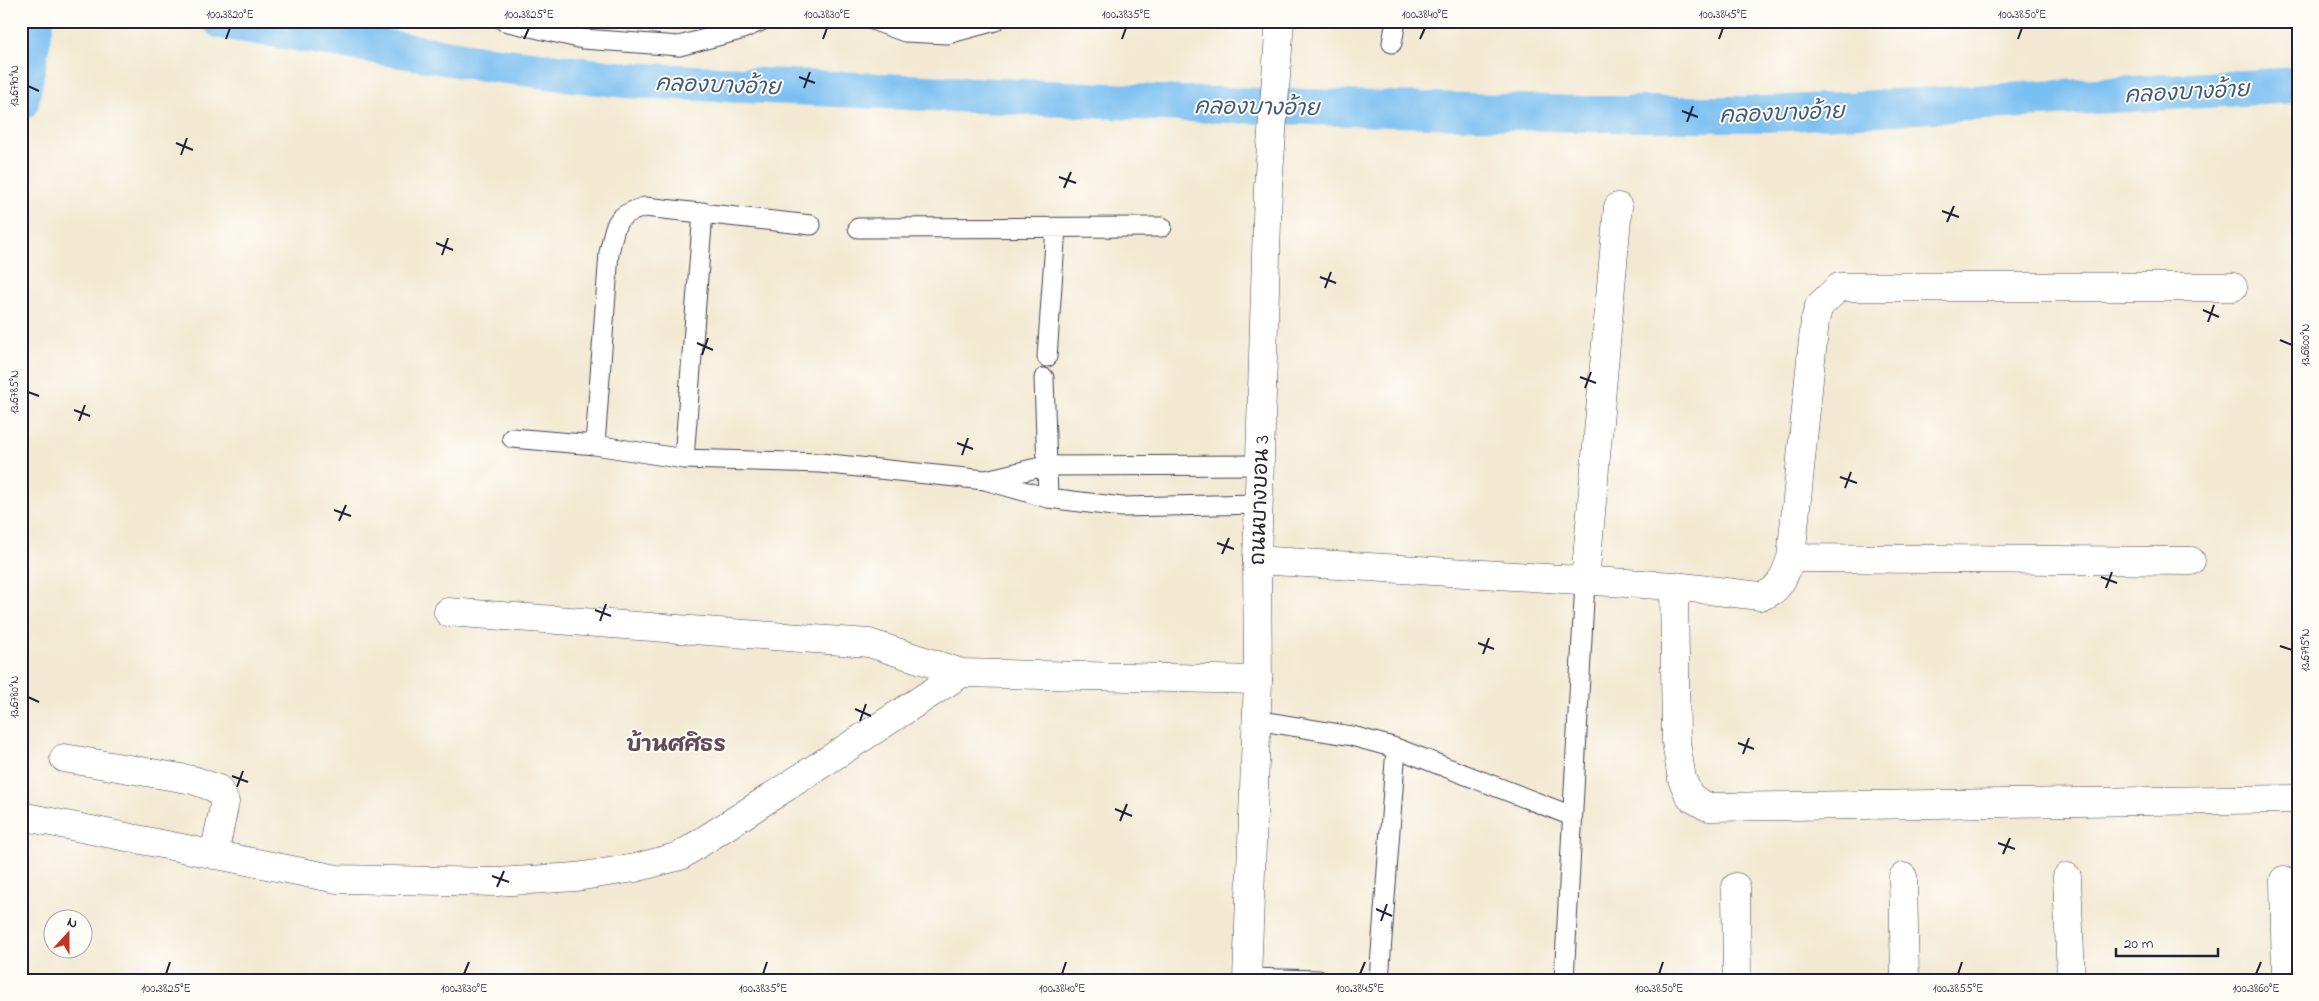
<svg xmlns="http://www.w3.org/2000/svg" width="2319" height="1001" viewBox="0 0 2319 1001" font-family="'Indie Flower','Playpen Sans Thai',sans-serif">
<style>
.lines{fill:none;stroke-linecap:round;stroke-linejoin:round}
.canal{stroke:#7abff1;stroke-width:36}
.service-casing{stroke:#414052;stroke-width:21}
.minor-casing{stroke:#414052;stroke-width:29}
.secondary-casing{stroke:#414052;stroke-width:29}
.service{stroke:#fff;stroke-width:19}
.minor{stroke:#fff;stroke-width:28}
.secondary{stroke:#fff;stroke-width:28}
.ticks{fill:none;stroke:#22223b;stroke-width:2}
.labels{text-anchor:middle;stroke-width:4;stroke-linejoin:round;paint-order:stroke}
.street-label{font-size:21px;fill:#22223b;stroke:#fdfcf7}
.water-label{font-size:22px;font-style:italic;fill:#41597b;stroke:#fdfcf7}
.neighbourhood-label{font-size:22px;font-weight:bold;fill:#634b55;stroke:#fdfcf7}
.neatline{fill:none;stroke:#22223b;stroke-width:2}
.ticks-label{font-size:12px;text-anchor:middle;fill:#22223b}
</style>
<rect width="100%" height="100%" fill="#fdfcf7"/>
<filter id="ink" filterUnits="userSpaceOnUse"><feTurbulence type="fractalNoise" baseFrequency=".02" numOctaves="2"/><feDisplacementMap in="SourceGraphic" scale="10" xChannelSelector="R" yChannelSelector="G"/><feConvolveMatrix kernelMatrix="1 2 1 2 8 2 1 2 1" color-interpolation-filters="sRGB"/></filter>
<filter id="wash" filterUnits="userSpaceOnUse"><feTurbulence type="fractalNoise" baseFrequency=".0096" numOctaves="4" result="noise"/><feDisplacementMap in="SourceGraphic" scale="20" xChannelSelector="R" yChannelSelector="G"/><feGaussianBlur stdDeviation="1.12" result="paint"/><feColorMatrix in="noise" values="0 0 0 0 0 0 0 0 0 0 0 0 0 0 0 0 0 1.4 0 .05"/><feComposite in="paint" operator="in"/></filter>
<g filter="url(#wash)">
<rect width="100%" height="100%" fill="#f3e9d2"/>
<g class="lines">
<path class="canal" d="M221 21 481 63 625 80 1182 104 1586 114H1768L2298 85
M21 102 36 21"/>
</g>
</g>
<g filter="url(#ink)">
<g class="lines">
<g class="service-casing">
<path id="service" d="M504 21 583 39 679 46 740 30 761 21
M875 21 905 32 947 34 995 21
M1392 43 1396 21
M858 228 1162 227
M1047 357 1056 228
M1044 378 1048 498
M512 438 595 445 684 459 820 463 985 480 1048 498 1122 507 1259 504
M595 445 609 253C616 223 613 216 645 207L811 225
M684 459 703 212
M986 480 1045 466 1260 465
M1256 720 1352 736 1396 748 1572 816
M1247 978 1319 980
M1379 980 1396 748
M1564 980 1585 581"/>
</g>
<g class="minor-casing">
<path id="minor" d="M1791 558 2191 561
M1257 560 1674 586 1760 596C1779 593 1785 575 1791 558L1815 320 1819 306 1839 287H2233
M1585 581 1618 207
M1674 586 1676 742 1682 779 1690 797 1708 807 2298 799
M448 612 869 643 962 673 1258 680
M64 758 193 780 218 789 225 802 214 855
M21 814 26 817 337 879 497 882 576 877 635 868 680 856 962 673
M1903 877 1905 980
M2067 877 2071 980
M2284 880 2286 980
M1736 887 1737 980"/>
</g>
<g class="secondary-casing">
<path id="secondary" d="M1247 980 1258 680 1257 560 1268 188 1280 21"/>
</g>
<use href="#service" class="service"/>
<use href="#minor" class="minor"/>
<use href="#secondary" class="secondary"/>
</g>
</g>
<path class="ticks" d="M226 39 230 28M524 39 529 28M823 39 827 28M1122 39 1126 28M1420 39 1425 28M1719 39 1723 28M2018 39 2022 28M799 77 815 83M28 86 39 91M804 88 810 72M1682 111 1698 117M1687 122 1693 106M176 143 193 150M181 155 187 138M1059 177 1076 183M1064 188 1071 172M1942 211 1959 217M1947 222 1954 206M436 243 453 250M442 255 448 238M1320 277 1336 283M1325 288 1331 272M2203 310 2219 317M2208 322 2214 305M2280 340 2292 345M697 343 713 350M702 355 708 338M1580 377 1596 383M1585 388 1591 372M28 392 39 396M74 410 90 416M79 421 85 405M957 443 973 449M962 455 968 438M1840 477 1857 483M1845 488 1851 472M334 510 351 516M339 521 346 505M1217 543 1234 549M1222 554 1229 538M2101 577 2117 583M2106 588 2112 572M595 610 611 616M600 621 606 604M1478 643 1494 649M2280 646 2292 650M1483 654 1489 638M28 697 39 702M855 709 871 716M860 721 866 704M1738 743 1754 749M1743 754 1749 738M232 776 248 782M237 787 243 771M1115 809 1132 816M1120 821 1127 804M1998 843 2015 849M2003 854 2010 838M492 876 509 882M497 887 504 871M1376 909 1392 916M1381 921 1387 904M166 974 170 962M464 974 469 962M763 974 767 962M1062 974 1066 962M1360 974 1365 962M1659 974 1663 962M1958 974 1962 962M2256 974 2261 962"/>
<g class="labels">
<g class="street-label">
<text transform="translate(1259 500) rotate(-88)" y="7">ถนนบางบอน 3</text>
</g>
<g class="water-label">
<text transform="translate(718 84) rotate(2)" y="8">คลองบางอ้าย</text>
<text transform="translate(2187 91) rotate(-3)" y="8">คลองบางอ้าย</text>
<text transform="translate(1257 106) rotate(1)" y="8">คลองบางอ้าย</text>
<text transform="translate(1782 112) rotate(-2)" y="8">คลองบางอ้าย</text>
</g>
<g class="neighbourhood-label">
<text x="676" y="751">บ้านศศิธร</text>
</g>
</g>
<rect width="2319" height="1001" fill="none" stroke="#fdfcf7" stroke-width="55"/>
<g transform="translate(68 934) rotate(21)"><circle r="24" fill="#fdfcf7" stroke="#a5a5ac"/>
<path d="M0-4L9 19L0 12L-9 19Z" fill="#c8321e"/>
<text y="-8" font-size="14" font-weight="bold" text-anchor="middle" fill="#22223b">N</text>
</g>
<path d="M2116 948v8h102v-8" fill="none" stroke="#22223b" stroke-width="2.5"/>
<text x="2124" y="948" font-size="15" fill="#22223b" stroke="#fdfcf7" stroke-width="4" paint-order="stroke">20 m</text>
<rect x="28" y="28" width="2264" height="946" class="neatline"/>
<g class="ticks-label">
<text x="230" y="18">100.3820°E</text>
<text x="529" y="18">100.3825°E</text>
<text x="827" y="18">100.3830°E</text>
<text x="1126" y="18">100.3835°E</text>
<text x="1425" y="18">100.3840°E</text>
<text x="1723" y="18">100.3845°E</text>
<text x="2022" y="18">100.3850°E</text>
<text transform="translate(14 86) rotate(-90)" y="4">13.6790°N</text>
<text transform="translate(2305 345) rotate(-90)" y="4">13.6800°N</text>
<text transform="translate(14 392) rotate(-90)" y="4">13.6785°N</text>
<text transform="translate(2305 650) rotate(-90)" y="4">13.6795°N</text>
<text transform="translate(14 697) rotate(-90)" y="4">13.6780°N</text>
<text x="166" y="992">100.3825°E</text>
<text x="464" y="992">100.3830°E</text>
<text x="763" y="992">100.3835°E</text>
<text x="1062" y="992">100.3840°E</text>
<text x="1360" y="992">100.3845°E</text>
<text x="1659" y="992">100.3850°E</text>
<text x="1958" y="992">100.3855°E</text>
<text x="2256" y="992">100.3860°E</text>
</g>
</svg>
